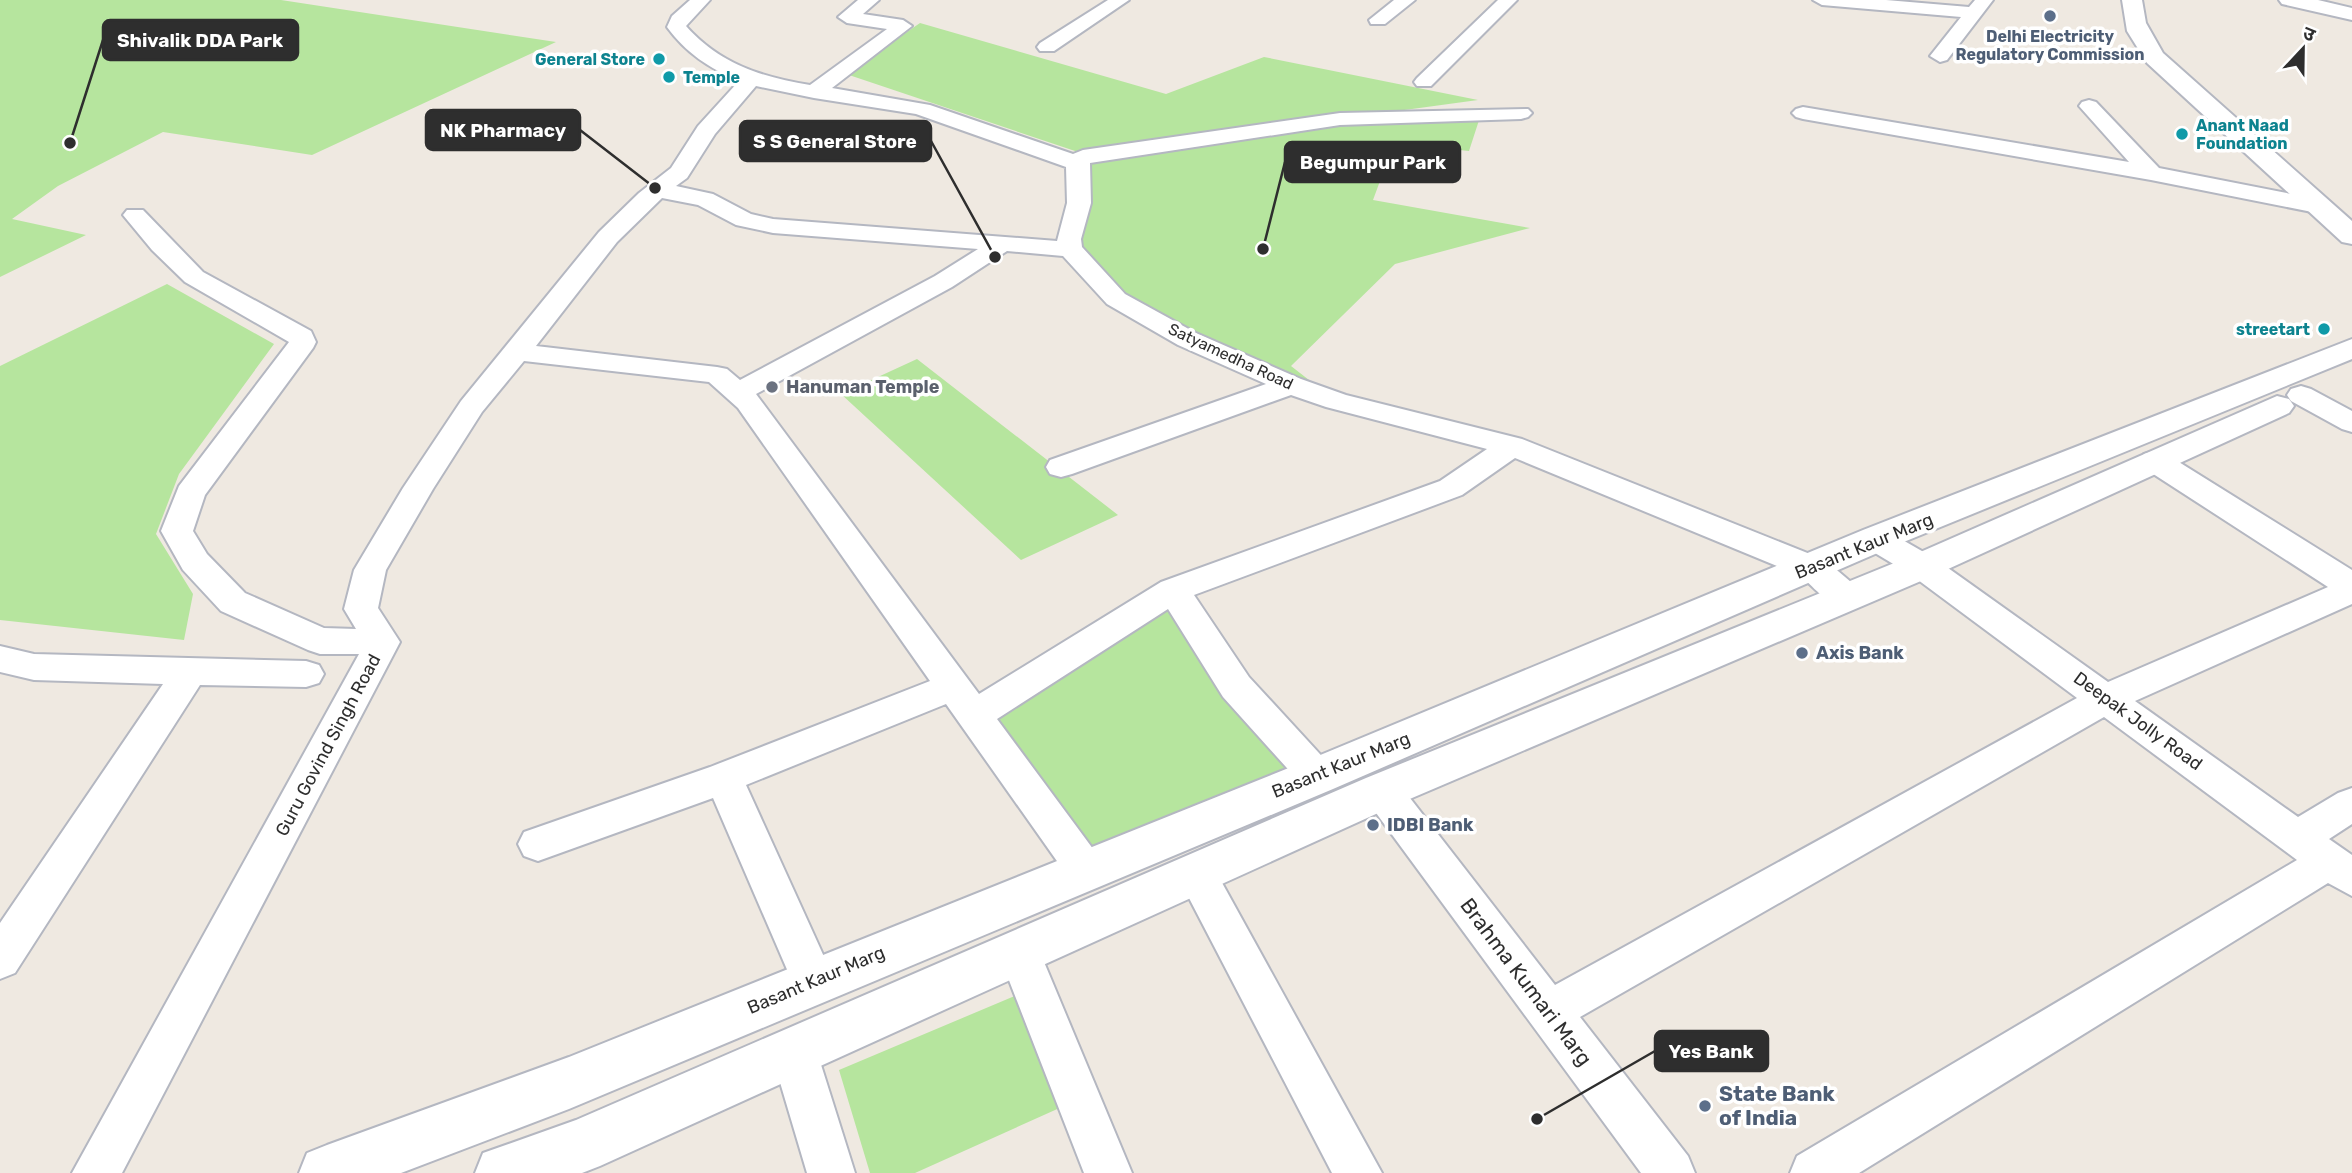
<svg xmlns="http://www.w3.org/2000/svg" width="2352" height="1173" viewBox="0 0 2352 1173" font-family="Rubik,'Noto Sans Devanagari',sans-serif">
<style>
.green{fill:#b6e59e}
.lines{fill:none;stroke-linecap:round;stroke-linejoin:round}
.minor-casing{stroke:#b4b7c1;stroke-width:4}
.tertiary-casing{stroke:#b4b7c1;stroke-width:4}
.secondary-casing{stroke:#b4b7c1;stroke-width:4}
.minor{fill:#fff;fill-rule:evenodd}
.tertiary{fill:#fff;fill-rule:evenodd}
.secondary{fill:#fff;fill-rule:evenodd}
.service-dot{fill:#5c6f8a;stroke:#fff;stroke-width:2.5}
.culture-dot{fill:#0f9aa8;stroke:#fff;stroke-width:2.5}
.worship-dot{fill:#6b7280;stroke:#fff;stroke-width:2.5}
.labels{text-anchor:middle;stroke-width:7;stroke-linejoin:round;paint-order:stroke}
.far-service-label{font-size:16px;font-weight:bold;fill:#4e5e75;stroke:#fff}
.far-culture-label{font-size:16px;font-weight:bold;fill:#0d838f;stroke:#fff;text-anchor:end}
.far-street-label{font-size:16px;fill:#2e2e2e;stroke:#fff}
.worship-label{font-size:18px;font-weight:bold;fill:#5b616d;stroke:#fff;text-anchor:start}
.street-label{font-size:18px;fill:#2e2e2e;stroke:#fff}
.service-label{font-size:18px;font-weight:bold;fill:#4e5e75;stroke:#fff;text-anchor:start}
.near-street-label{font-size:21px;fill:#2e2e2e;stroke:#fff}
.near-service-label{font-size:21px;font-weight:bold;fill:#4e5e75;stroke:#fff;text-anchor:start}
.leader{fill:none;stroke:#2e2e2e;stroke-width:2.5}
.callout-dot{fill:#2e2e2e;stroke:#fff;stroke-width:2.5}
.callout{fill:#2e2e2e;stroke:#2e2e2e;stroke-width:2.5}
.callout-label{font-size:19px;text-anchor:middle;font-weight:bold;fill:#fff}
</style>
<rect width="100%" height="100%" fill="#efe9e1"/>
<path class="green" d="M0 0H281L556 42 312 155 163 132 58 186 12 219 86 235 0 277Z
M920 23 1166 94 1264 57 1478 100 1390 112 1482 111 1469 151 1394 143 1373 200 1530 228 1395 264 1291 366 1336 401 1116 299 1076 258 1084 154 846 74Z
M167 284 274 344 179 474 156 534 193 594 184 640 0 620V366Z
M917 359 1118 515 1021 560 841 394Z
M1173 590 1297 781 1085 869 974 715Z
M1017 995 1064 1106 915 1173H870L839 1070Z"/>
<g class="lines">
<g class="minor-casing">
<path id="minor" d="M690 0H710L686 26C720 64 761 77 810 85L887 29 847 23 838 17 858 0H879L863 14 903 20 912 26 832 88 930 105 1073 154 1083 150 1340 113 1528 109 1532 113 1528 117 1521 119 1340 125 1090 163 1091 203 1081 239 1082 247 1125 294 1196 333 1301 379 1346 395 1522 439 1825 560 1858 588 1863 596 1858 604C1832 612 1819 592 1801 576L1515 458 1462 495 1194 595 1249 677 1330 765 1336 776 1330 787 1317 791 1304 787 1223 697 1168 609 997 719 1099 857 1105 869 1099 881 1085 886 1071 881 946 704 746 785 835 981 828 995 813 1001 798 995 713 798 538 861 524 856 518 844 524 832 710 767 930 681 738 408 709 382 524 361 482 412 433 489 386 570 378 608 400 642 122 1173H72L359 654H320L308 650 221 611 183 570 161 531 179 486 289 342 185 282 152 250 123 215 127 210H143L203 272 311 331 316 342 313 348 205 495 193 531 207 554 245 593 324 628 356 629 344 609 354 570 403 488 461 401 599 232 639 193 671 168 698 126 739 81C709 68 686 53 667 27L672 16ZM756 86 814 98 916 114 1066 167 1067 203 1057 241 773 219 751 214 713 194 676 186 687 178 715 134ZM662 198 698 205 736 225 773 233 978 249 935 276 740 380 727 369 717 367 536 346 617 242ZM1007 251 1063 256 1107 304 1178 345 1266 384 1050 460 1046 467 1050 474 1061 477 1072 474 1291 395 1326 407 1487 449 1440 481 1161 582 979 694 756 394 952 287Z
M1108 0H1129L1054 51H1040L1037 47 1040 43Z
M1394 0H1415L1385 24H1371L1369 20Z
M1498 0H1517L1431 86H1417L1414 82 1417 78Z
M1813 0H1886L1969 7 1975 0H1993L1947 60 1940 62 1930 56 1961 17 1822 5Z
M2089 100 2096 102 2159 168 2317 199 2325 201 2329 206 2325 211 2317 213 2151 180 1803 119 1796 117 1792 113 1796 109 1803 107 2129 162 2079 106 2082 102Z
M2301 386 2311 389 2352 411V432L2342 429 2291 401 2287 395 2291 389Z
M2155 451 2166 454 2352 570V604L2135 701 2298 817 2338 793 2352 788V824L2329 839 2352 855V896L2328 883 1859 1173H1790L1797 1156 2297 860 2104 717 1580 1017 1688 1156 1695 1173H1641L1368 802 1363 791 1368 780 1382 775 1396 780 1555 985 2077 698 1910 574 1865 547 1860 539 1865 531 1876 528 1887 531 1934 558 2108 682 2328 587 2144 468 2140 461 2144 454Z
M0 646 34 654 306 661 319 665 324 674 319 683 306 687 200 685 15 973 0 979V923L163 684 34 680 0 672Z
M1196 855 1210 861 1382 1173H1332L1176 873 1182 861Z
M1019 933 1034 938 1132 1173H1084L998 952 1004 938Z
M794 1030 810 1037 817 1052 855 1173H807L771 1052 778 1037Z"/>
</g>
<g class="tertiary-casing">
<path id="tertiary" d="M2279 0H2318L2352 8V20L2282 4Z"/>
</g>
<g class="secondary-casing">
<path id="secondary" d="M2122 0H2142L2146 23 2163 53 2352 221V244L2342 242 2147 63 2127 31Z
M2352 339V359L1889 548 1333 789 569 1109 401 1173H299L307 1153 327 1145 569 1057 1301 763 1863 530Z
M2277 396 2289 399 2294 406 2289 413 1935 575 1398 804 600 1166 582 1173H475L483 1153 576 1120 1366 778 1909 557Z"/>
</g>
<use href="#minor" class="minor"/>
<use href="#tertiary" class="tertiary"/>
<use href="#secondary" class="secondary"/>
</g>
<g class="service-dot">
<circle cx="2050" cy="16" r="7"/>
<circle cx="1802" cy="653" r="7"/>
<circle cx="1373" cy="825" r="7"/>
<circle cx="1705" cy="1106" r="7"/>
</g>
<g class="culture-dot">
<circle cx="659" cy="59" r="7"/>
<circle cx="669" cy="77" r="7"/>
<circle cx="2182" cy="134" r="7"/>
<circle cx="2324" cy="329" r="7"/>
</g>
<circle class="worship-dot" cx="772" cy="387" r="7"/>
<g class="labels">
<g class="far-service-label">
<text x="2050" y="42">Delhi Electricity<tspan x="2050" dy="18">Regulatory Commission</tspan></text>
</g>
<g class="far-culture-label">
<text x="645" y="65">General Store</text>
<text x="683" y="83" text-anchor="start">Temple</text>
<text x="2196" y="131" text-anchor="start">Anant Naad<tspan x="2196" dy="18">Foundation</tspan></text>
<text x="2310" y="335">streetart</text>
</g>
<g class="far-street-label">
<text transform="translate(1231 356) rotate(25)" y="6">Satyamedha Road</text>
</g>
<g class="worship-label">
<text x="786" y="393">Hanuman Temple</text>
</g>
<g class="street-label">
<text transform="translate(1864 546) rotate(-22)" y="6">Basant Kaur Marg</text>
<text transform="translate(2138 721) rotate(36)" y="6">Deepak Jolly Road</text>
<text transform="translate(328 745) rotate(-62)" y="6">Guru Govind Singh Road</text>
<text transform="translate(1341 765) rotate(-22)" y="6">Basant Kaur Marg</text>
<text transform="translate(816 980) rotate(-23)" y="6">Basant Kaur Marg</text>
</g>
<g class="service-label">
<text x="1816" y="659">Axis Bank</text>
<text x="1387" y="831">IDBI Bank</text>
</g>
<g class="near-street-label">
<text transform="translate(1526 982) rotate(53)" y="7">Brahma Kumari Marg</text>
</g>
<g class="near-service-label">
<text x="1719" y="1101">State Bank<tspan x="1719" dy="24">of India</tspan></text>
</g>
</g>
<path class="leader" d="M70 143L103 40M655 188L580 130M995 257L931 141M1263 249L1285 162M1537 1119L1655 1051"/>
<g class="callout-dot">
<circle cx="70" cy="143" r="7"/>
<circle cx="655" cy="188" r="7"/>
<circle cx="995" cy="257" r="7"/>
<circle cx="1263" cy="249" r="7"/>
<circle cx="1537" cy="1119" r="7"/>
</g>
<g class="callout">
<rect x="103" y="20" width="195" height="40" rx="7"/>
<rect x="426" y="110" width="154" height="40" rx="7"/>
<rect x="740" y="121" width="191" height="40" rx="7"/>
<rect x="1285" y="142" width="175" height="40" rx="7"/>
<rect x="1655" y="1031" width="113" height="40" rx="7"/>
</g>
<g class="callout-label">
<text x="200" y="47">Shivalik DDA Park</text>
<text x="503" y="137">NK Pharmacy</text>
<text x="835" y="148">S S General Store</text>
<text x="1373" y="169">Begumpur Park</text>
<text x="1711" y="1058">Yes Bank</text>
</g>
<g transform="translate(2303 49) rotate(22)" stroke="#ffffff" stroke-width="5" paint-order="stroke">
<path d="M0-5L12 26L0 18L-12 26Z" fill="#2e2e2e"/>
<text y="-10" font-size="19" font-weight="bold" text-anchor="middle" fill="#2e2e2e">उ</text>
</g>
</svg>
